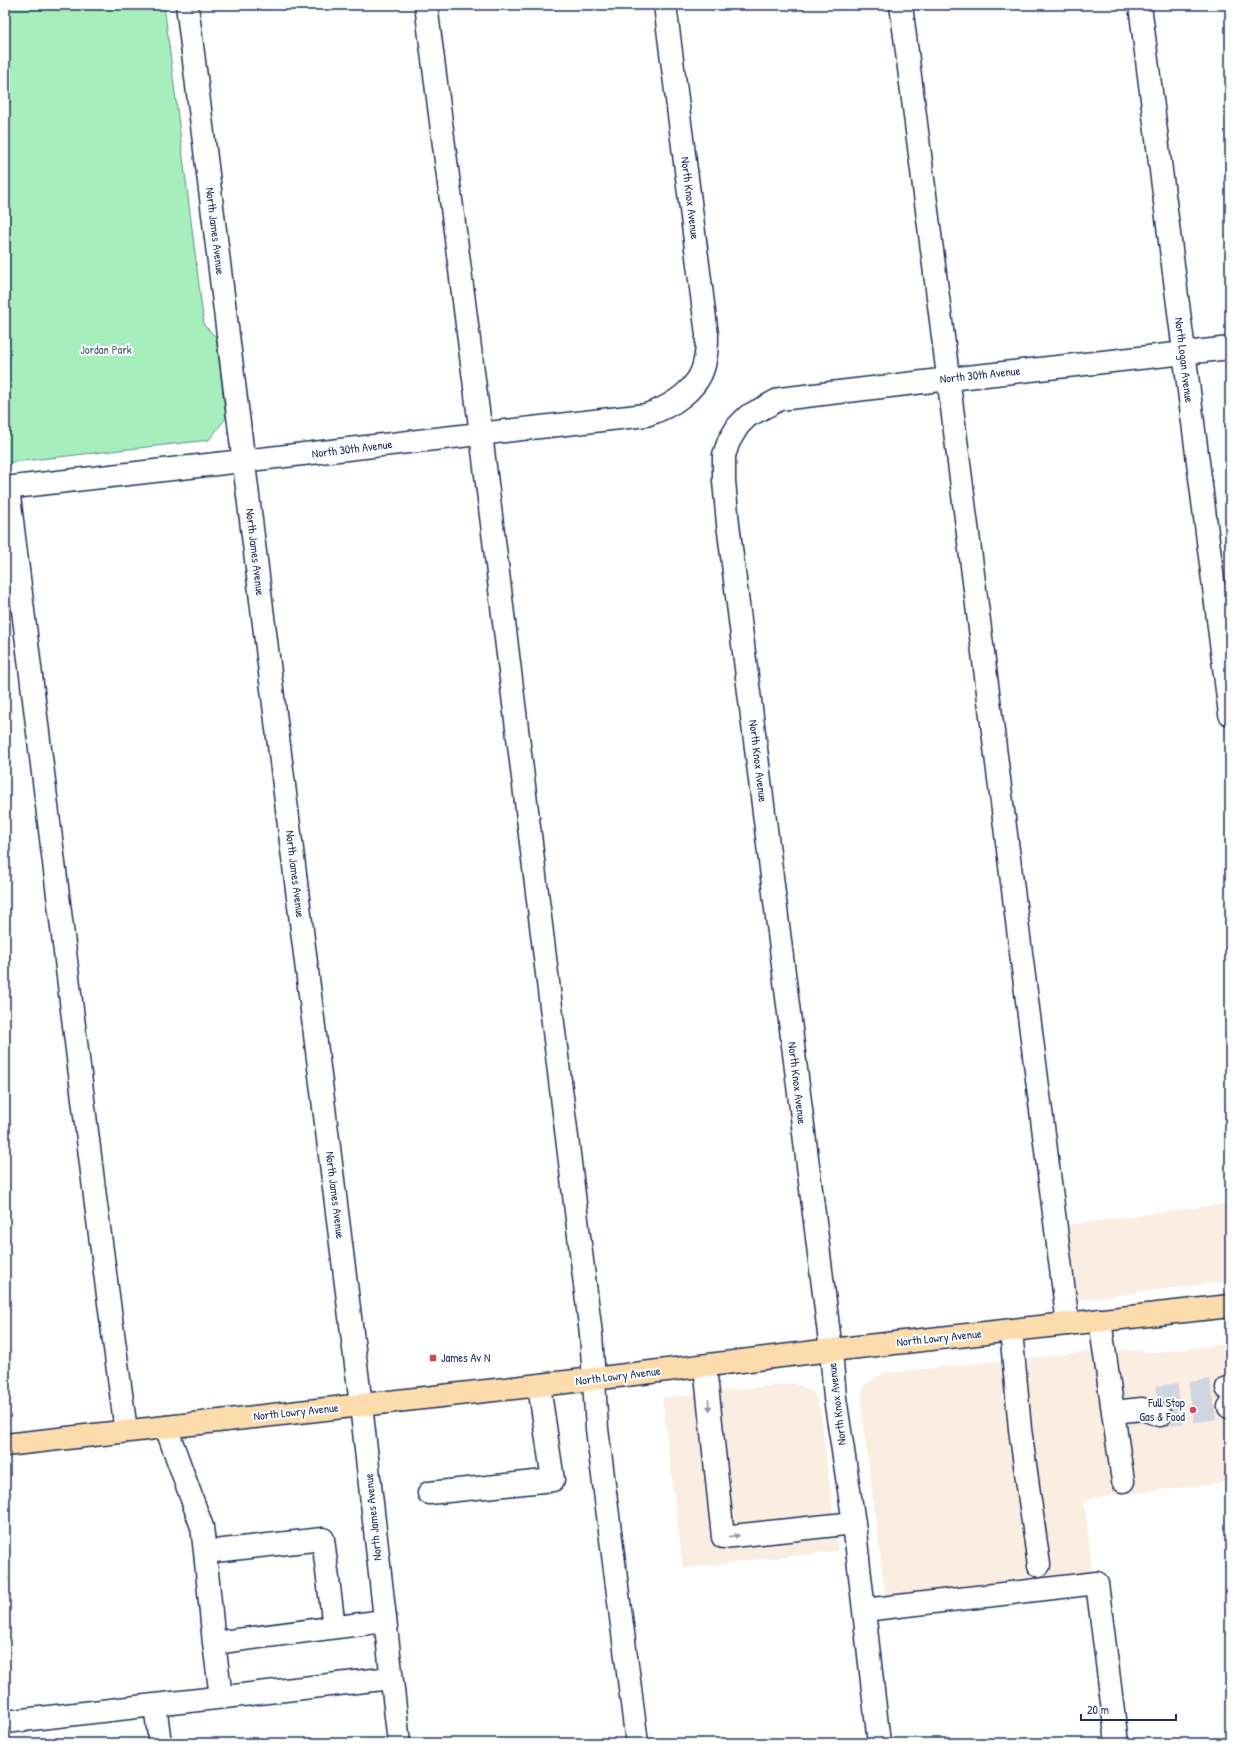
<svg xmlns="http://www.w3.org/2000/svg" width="1235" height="1748" viewBox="0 0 1235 1748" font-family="'Patrick Hand',sans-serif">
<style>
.built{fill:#faeee2}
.green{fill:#a6eebb;stroke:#608e8c}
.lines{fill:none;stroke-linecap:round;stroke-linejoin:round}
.minor-tunnel{stroke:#d1d5df;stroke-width:22;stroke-dasharray:22 11;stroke-linecap:butt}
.minor-casing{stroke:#1b2f5e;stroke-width:25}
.major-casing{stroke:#1b2f5e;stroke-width:25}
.minor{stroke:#fff;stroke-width:22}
.major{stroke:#fcdcac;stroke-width:22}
.oneway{fill:#8d97ae}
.poi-dot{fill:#d1495b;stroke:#fff;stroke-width:1.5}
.labels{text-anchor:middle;stroke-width:4;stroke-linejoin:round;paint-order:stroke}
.street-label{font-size:12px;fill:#1b2f5e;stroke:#fff}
.park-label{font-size:12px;fill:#3e5f75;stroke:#fff}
.poi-label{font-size:12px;fill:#1b2f5e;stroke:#fff;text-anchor:start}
</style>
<rect width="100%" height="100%" fill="#fff"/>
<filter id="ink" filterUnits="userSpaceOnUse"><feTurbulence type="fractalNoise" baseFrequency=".025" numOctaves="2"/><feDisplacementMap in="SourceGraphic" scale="8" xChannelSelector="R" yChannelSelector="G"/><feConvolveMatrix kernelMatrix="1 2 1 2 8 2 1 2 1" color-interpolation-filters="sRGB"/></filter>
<g filter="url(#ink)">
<path class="built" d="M1230 1203V1281L1076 1300 1065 1225Z
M1230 1344V1482L1084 1499 1093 1575 886 1601 861 1406 864 1385 884 1373 1116 1349 1155 1352Z
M793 1383 813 1392 820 1408 838 1551 683 1568 662 1398Z"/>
<path class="green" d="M5 5H164L204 325 216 337 226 418 209 440 5 463Z"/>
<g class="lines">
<path class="minor-tunnel" d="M1157 1397 1227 1388
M1160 1415 1229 1407"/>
<g class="minor-casing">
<path id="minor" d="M187 5 361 1405 399 1743
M426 5 481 434 591 1334 597 1429 637 1743
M901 5 1068 1324
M1140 5 1230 714
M5 488 646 415C671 407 701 389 705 360 707 352 707 343 707 335L665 5
M8 488 96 1205 126 1431
M1100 1320 1113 1412 1142 1409 1160 1415
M1011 1330 1020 1429 1039 1565
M705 1366 723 1537 854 1523
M1227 1388 1230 1389
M1229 1407 1230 1406
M1113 1412 1123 1481
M166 1427 202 1527 205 1552
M429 1493 553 1480 539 1386
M864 1610 1097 1583 1117 1743
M214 1643 205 1552 323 1539 334 1627
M221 1697 214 1643 384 1621
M155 1705 160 1743
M5 1722 391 1678
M879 1743 854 1523 835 1398 831 1350 728 524 724 481V455L729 441 738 426 748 416 780 399 949 379 1230 348"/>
</g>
<g class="major-casing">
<path id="major" d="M5 1445 593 1379 831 1350 1230 1306"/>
</g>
<use href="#minor" class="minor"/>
<use href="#major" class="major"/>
</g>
<defs><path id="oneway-solid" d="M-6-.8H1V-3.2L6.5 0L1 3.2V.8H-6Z"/></defs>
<g class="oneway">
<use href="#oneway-solid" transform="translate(709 1405) rotate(84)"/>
<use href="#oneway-solid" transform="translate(734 1536) rotate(-6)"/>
</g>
</g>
<g class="poi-dot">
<rect x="429" y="1354" width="8" height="8" rx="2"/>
<circle cx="1193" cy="1410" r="4"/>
</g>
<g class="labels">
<g class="street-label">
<text transform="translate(690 198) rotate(83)" y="4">North Knox Avenue</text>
<text transform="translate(215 231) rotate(83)" y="4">North James Avenue</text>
<text transform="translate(1184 360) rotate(83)" y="4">North Logan Avenue</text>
<text transform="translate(980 375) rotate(-6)" y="4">North 30th Avenue</text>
<text transform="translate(352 449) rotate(-7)" y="4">North 30th Avenue</text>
<text transform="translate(255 552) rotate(83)" y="4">North James Avenue</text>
<text transform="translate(758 761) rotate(83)" y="4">North Knox Avenue</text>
<text transform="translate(295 874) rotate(83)" y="4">North James Avenue</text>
<text transform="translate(797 1083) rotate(83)" y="4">North Knox Avenue</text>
<text transform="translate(335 1195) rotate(83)" y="4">North James Avenue</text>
<text transform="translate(939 1338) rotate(-6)" y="4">North Lowry Avenue</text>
<text transform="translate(618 1376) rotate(-7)" y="4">North Lowry Avenue</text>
<text transform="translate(837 1404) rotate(-97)" y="4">North Knox Avenue</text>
<text transform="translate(296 1412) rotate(-6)" y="4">North Lowry Avenue</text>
<text transform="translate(373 1517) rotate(-96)" y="4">North James Avenue</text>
</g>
<g class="park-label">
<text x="106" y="354">Jordan Park</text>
</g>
<g class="poi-label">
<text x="441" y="1362">James Av N</text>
<text x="1185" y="1407" text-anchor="end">Full Stop<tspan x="1185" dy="14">Gas &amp; Food</tspan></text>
</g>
</g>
<rect width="1235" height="1748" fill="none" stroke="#fff" stroke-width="20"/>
<rect x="10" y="10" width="1215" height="1728" fill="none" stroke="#1b2f5e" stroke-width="1.5" filter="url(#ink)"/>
<path d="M1081 1714v6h95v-6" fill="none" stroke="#1b2f5e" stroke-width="2"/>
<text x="1087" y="1714" font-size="12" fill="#1b2f5e" stroke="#ffffff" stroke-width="3" paint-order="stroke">20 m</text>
</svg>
